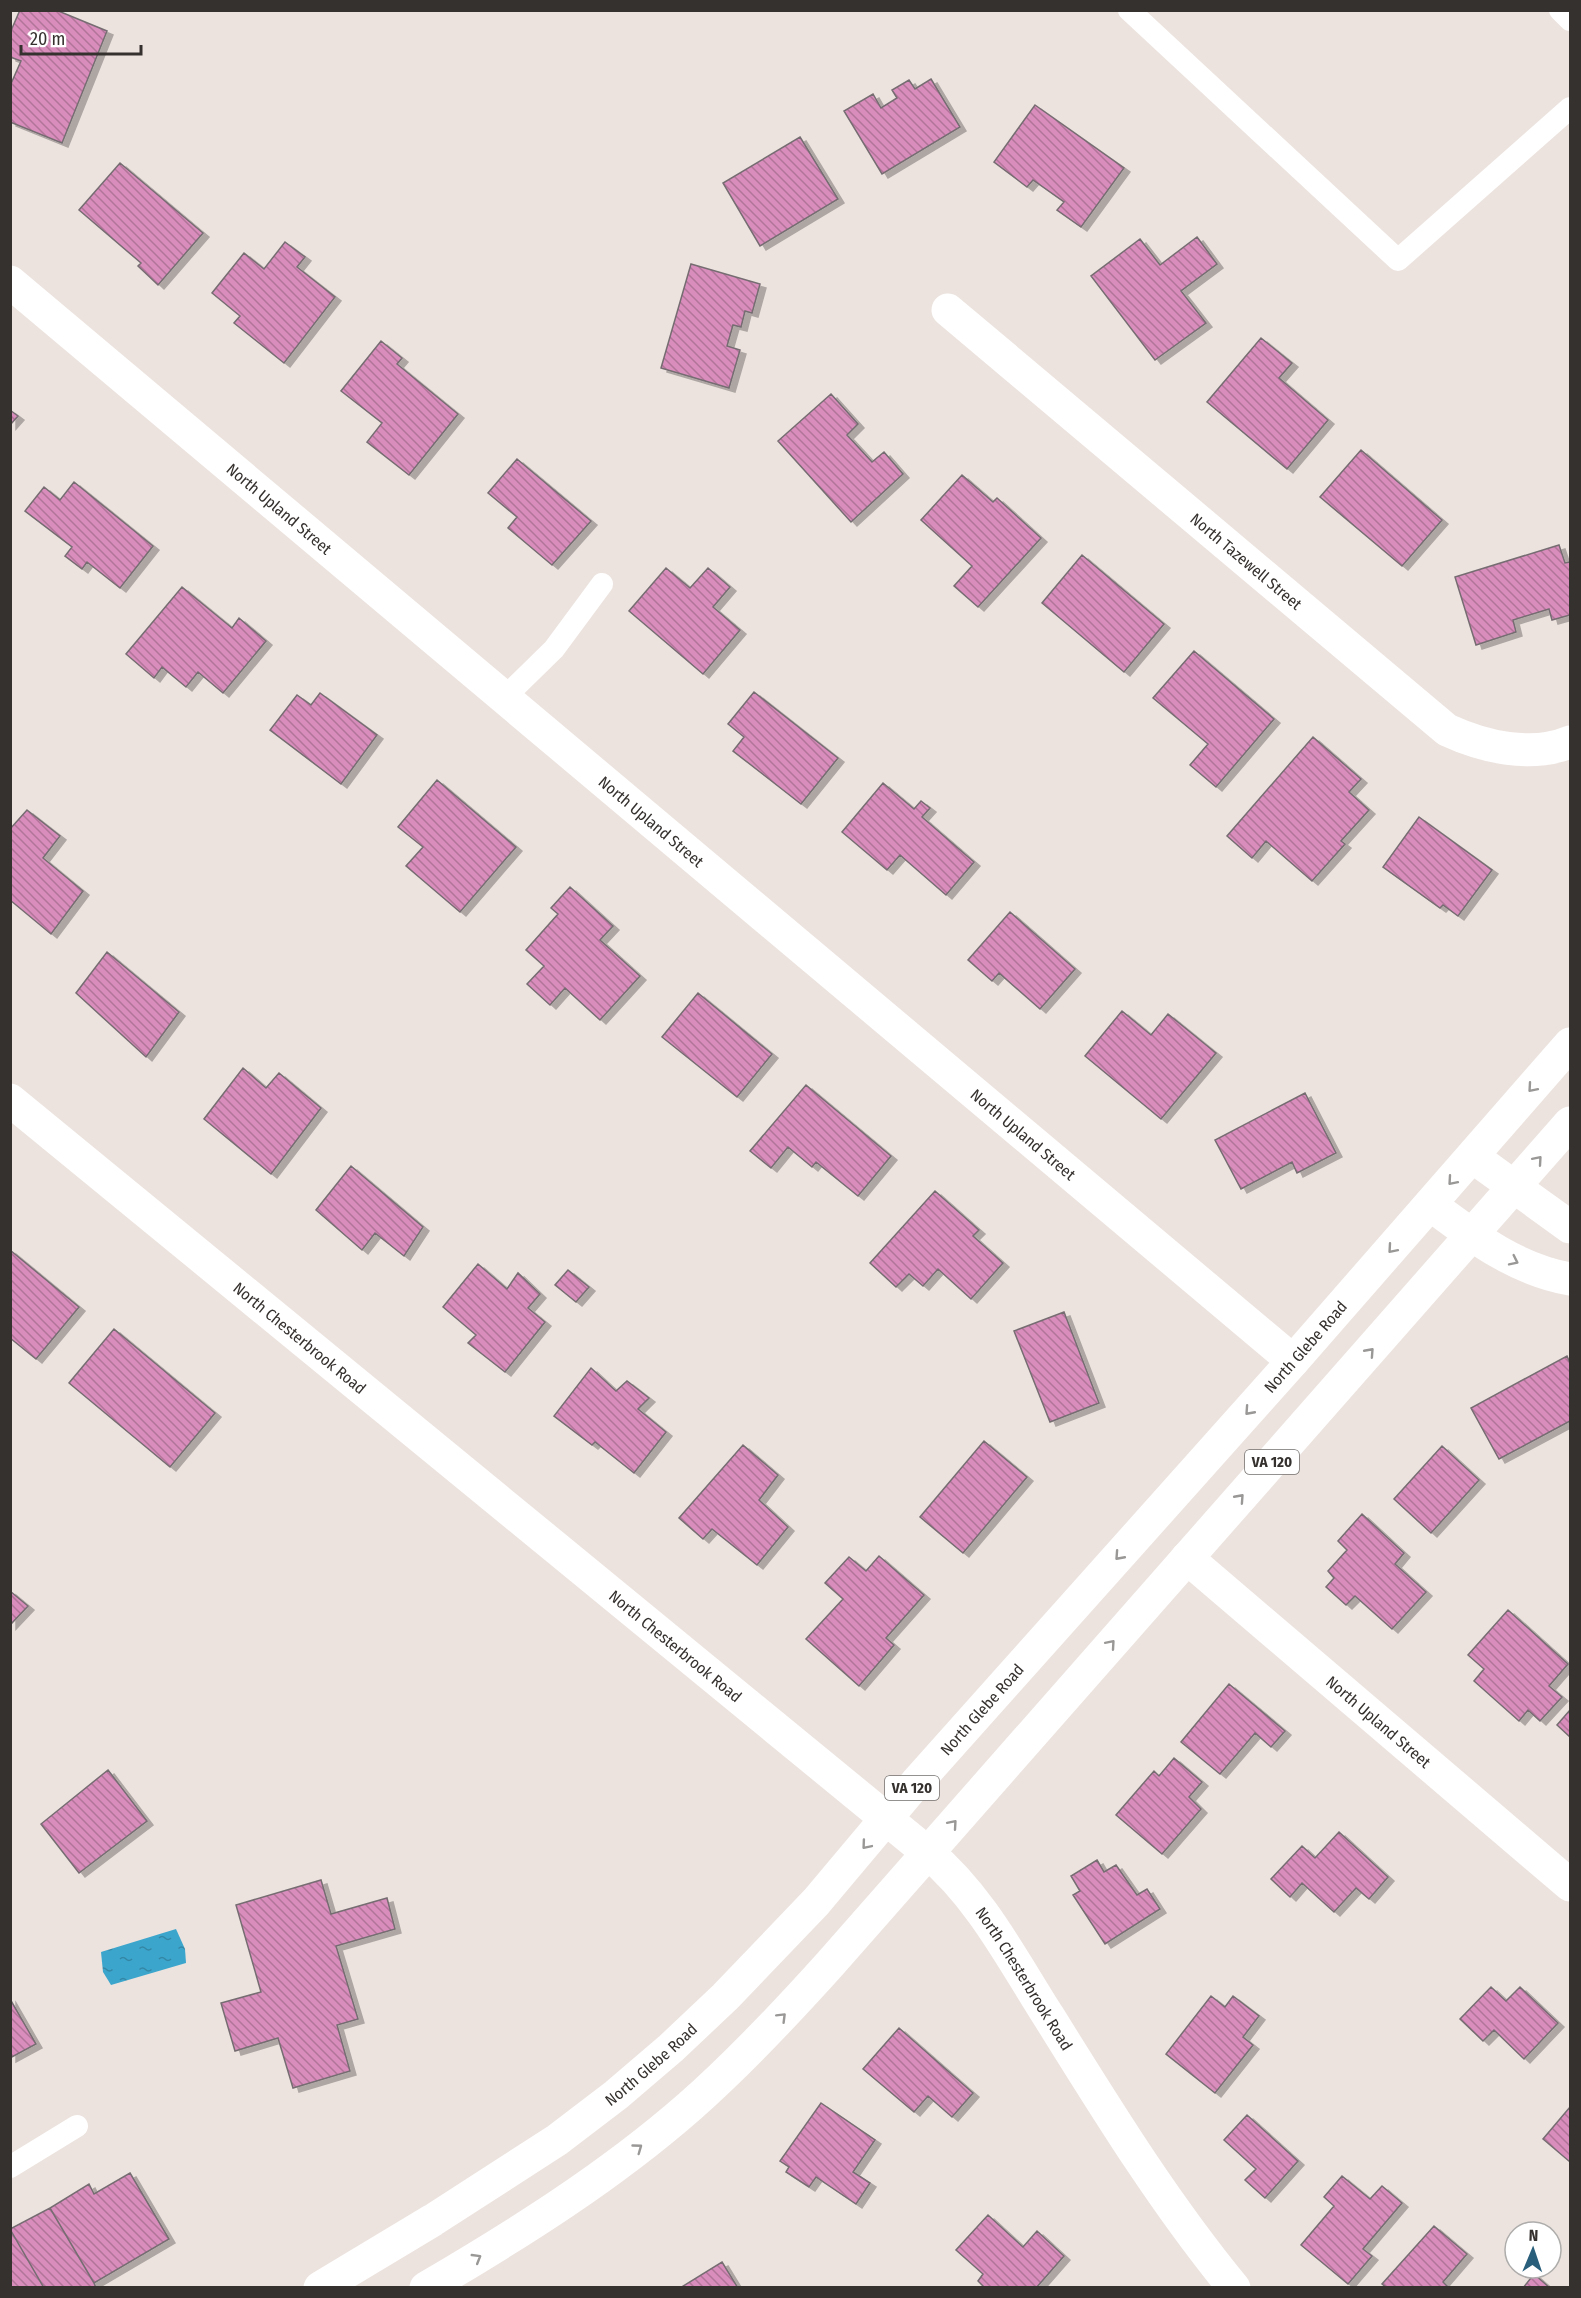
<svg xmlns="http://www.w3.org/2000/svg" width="1581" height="2298" viewBox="0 0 1581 2298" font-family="'Fira Sans Condensed',sans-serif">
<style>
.water{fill:url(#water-ripples)}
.building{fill:url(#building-back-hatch);stroke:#766d72;stroke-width:1.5;filter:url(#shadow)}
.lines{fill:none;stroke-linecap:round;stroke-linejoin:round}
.service{stroke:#fff;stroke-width:22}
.minor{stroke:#fff;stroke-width:33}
.tertiary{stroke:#fff;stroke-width:33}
.primary{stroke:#fff;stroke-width:33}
.oneway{stroke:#9a9897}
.labels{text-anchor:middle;stroke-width:5;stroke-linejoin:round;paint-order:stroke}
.shield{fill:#fff;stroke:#726f6d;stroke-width:1.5}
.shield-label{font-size:15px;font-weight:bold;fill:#35312f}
.street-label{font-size:16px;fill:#35312f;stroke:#fff}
</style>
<defs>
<pattern id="water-ripples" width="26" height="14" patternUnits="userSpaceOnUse" patternTransform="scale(1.5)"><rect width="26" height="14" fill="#3ca5cc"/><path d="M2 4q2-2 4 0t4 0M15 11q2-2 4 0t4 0" fill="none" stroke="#3387a6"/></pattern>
<pattern id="building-back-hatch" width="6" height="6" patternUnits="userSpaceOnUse" patternTransform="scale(1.5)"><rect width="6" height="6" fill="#d98dbc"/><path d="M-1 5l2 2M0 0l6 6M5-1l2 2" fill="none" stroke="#b17499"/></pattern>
<filter id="shadow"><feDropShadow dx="6" dy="4" stdDeviation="0" flood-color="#0004"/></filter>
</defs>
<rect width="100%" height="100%" fill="#ece3de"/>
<path class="water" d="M176 1929 185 1949 186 1963 111 1985 103 1972 101 1952Z"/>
<path class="building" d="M20 10H56L107 31 62 143 10 122V86L21 61 10 57V33Z
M931 79 960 127 882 174 844 111 873 94 881 108 897 98 892 90 909 80 915 89Z
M1035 105 1124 168 1081 227 1057 210 1064 202 1033 180 1027 187 994 162Z
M800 137 838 199 760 246 723 183Z
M120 163 203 233 158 285 138 266 141 263 79 210Z
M1197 237 1217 264 1181 291 1206 323 1155 360 1091 276 1140 239 1160 265Z
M285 242 305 257 297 267 335 297 284 363 234 323 240 316 212 293 244 253 264 269Z
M691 264 760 284 752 313 745 311 741 327 733 325 727 346 740 350 729 388 661 368Z
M1261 338 1292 363 1279 378 1328 420 1287 469 1207 402Z
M381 341 402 358 397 364 458 414 409 475 367 442 382 423 341 391Z
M831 394 858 424 847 435 872 462 884 452 903 474 851 522 778 441Z
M10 410 18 416 10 425Z
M1361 450 1442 520 1402 566 1320 497Z
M517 459 591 521 552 565 508 528 517 517 488 493Z
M962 475 993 502 997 498 1041 538 978 607 954 586 972 566 921 520Z
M74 482 153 546 120 588 87 562 82 569 65 556 72 547 25 511 44 487 60 500Z
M1559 545 1565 563 1570 562V615L1552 620 1549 609 1513 620 1516 632 1476 645 1455 577Z
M1082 555 1164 624 1124 672 1042 603Z
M666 568 690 588 708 568 730 587 713 607 740 630 703 674 629 611Z
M182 587 232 628 239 618 266 641 223 693 198 672 186 687 162 667 154 678 126 654Z
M1194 651 1274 719 1216 787 1190 765 1208 744 1153 698Z
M754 692 838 758 801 804 733 751 744 737 728 724Z
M320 693 377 735 341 784 270 730 297 695 311 705Z
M1313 737 1361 779 1349 792 1369 810 1341 841 1345 844 1312 881 1266 841 1252 858 1227 836Z
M437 780 516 847 460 912 406 866 423 847 398 827Z
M883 783 914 809 921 801 930 808 922 817 974 862 946 895 900 855 887 870 842 832Z
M27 810 60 836 43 858 83 891 51 934 10 900V829Z
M1419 817 1492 870 1458 916 1443 905 1440 908 1383 867Z
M570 887 613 926 600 940 640 976 600 1020 565 988 550 1005 527 984 544 966 526 950 558 914 551 908Z
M1010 912 1075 969 1040 1009 999 973 992 981 968 960Z
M107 952 179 1012 146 1057 76 993Z
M698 993 772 1054 737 1097 662 1037Z
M1122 1011 1151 1035 1168 1014 1216 1053 1161 1119 1085 1056Z
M243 1068 266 1088 279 1073 321 1108 271 1174 204 1119Z
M806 1085 891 1156 858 1196 816 1162 812 1167 788 1147 771 1168 750 1151Z
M1305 1093 1336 1153 1297 1173 1292 1162 1241 1189 1215 1140Z
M351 1166 423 1227 404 1256 375 1233 362 1250 316 1210Z
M935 1191 979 1230 973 1236 1003 1263 971 1299 938 1269 923 1286 909 1274 896 1287 870 1263Z
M10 1250 79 1307 36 1359 10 1338Z
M478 1264 507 1289 518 1273 540 1294 528 1308 545 1322 505 1372 468 1343 476 1335 443 1307Z
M568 1270 589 1287 576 1302 555 1285Z
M1064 1312 1099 1403 1050 1422 1014 1331Z
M114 1329 215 1413 170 1467 69 1383Z
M1567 1356 1570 1363V1421L1499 1459 1471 1408Z
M591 1368 616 1391 627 1381 649 1398 638 1409 666 1432 634 1473 595 1442 592 1445 554 1416Z
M984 1441 1027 1477 963 1553 920 1517Z
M743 1445 778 1475 759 1500 788 1527 757 1565 712 1529 703 1539 679 1518Z
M1442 1446 1479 1480 1431 1533 1394 1499Z
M1362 1514 1404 1553 1395 1564 1426 1592 1392 1629 1355 1596 1346 1605 1326 1587 1334 1578 1328 1571 1347 1550 1338 1541Z
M879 1556 924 1595 886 1638 894 1645 859 1686 806 1639 843 1599 825 1583 849 1557 866 1571Z
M10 1591 28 1606 10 1625Z
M1508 1610 1568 1664 1549 1686 1562 1697 1540 1721 1528 1710 1519 1721 1474 1681 1484 1669 1468 1655Z
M1229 1684 1285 1731 1271 1747 1255 1733 1220 1774 1181 1742Z
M1570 1710V1737L1557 1725Z
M1174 1758 1202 1782 1189 1797 1201 1809 1162 1854 1116 1815 1154 1771 1159 1776Z
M108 1770 147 1821 79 1873 41 1824Z
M1339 1832 1388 1877 1369 1899 1356 1888 1334 1912 1302 1883 1290 1897 1271 1879 1302 1846 1315 1858Z
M1097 1860 1104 1872 1116 1865 1137 1895 1147 1889 1160 1909 1105 1944 1073 1895 1080 1891 1071 1876Z
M321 1880 331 1914 387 1898 395 1929 336 1946 358 2019 337 2025 350 2071 293 2088 278 2038 235 2051 221 2003 261 1992 236 1905Z
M1491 1987 1506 2001 1520 1987 1558 2023 1524 2059 1494 2030 1483 2041 1460 2019Z
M1211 1996 1225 2007 1233 1996 1259 2016 1243 2037 1253 2045 1215 2093 1166 2054Z
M10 1999 36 2044 10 2058Z
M899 2028 973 2093 952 2117 928 2096 914 2112 863 2069Z
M821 2103 875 2140 853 2172 870 2183 856 2204 816 2177 809 2187 786 2172 789 2167 780 2161Z
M1570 2107V2162L1543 2139Z
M1247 2115 1298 2161 1265 2198 1245 2180 1256 2169 1224 2140Z
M130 2173 169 2239 94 2283 50 2208 89 2184 94 2194Z
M1342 2176 1370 2199 1382 2186 1402 2203 1363 2249 1372 2256 1348 2284 1301 2245 1334 2206 1324 2197Z
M50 2208 94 2283 96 2288H44L10 2229Z
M988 2215 1023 2247 1037 2231 1064 2256 1036 2288H985L978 2281 983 2274 956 2250Z
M1434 2226 1467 2254 1443 2282 1449 2288H1387L1382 2284Z
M10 2229 44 2288H10Z
M722 2262 738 2288H680Z
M1534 2274 1550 2288H1523Z"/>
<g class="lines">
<path class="service" d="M1129 10 1398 260 1570 108
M1560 10 1570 20
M504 698 554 649 602 584
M10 2167 77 2126"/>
<g class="minor">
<path id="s1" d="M10 282 1293 1361"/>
<path id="s2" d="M948 310 1447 730C1484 747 1531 758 1570 742"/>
<path id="s3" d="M1187 1558 1570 1885"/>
<path id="s4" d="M928 1853C980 1896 1013 1961 1049 2017 1107 2110 1164 2203 1234 2288"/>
</g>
<g class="tertiary">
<path id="s5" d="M10 1100 928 1853"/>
<path d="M1473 1157 1570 1227"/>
<path d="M1431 1205C1475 1238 1515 1269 1570 1279"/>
</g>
<g class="primary">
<path id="s6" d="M320 2288 433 2220 557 2140 616 2095 671 2048 725 1997 816 1902 916 1783 1293 1361 1570 1044"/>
<path d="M426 2288C518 2234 609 2177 689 2107 739 2063 785 2014 830 1964L1570 1123"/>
</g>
</g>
<defs><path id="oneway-chevron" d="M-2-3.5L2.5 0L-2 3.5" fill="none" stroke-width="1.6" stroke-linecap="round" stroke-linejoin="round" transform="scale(1.5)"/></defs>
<g class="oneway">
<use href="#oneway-chevron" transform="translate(1532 1088) rotate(131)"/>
<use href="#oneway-chevron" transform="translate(1538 1160) rotate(-49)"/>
<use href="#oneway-chevron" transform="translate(1452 1181) rotate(131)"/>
<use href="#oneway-chevron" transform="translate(1392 1249) rotate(131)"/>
<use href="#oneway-chevron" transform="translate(1514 1261) rotate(26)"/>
<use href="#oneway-chevron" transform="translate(1370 1352) rotate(-48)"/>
<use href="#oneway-chevron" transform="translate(1249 1411) rotate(132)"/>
<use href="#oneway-chevron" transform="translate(1240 1498) rotate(-48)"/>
<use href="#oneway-chevron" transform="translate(1119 1556) rotate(132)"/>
<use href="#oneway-chevron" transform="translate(1111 1644) rotate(-49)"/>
<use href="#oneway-chevron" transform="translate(953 1824) rotate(-49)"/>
<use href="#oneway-chevron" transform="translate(866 1845) rotate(130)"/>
<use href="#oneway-chevron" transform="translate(782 2017) rotate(-45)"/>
<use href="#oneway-chevron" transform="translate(638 2148) rotate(-36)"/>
<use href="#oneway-chevron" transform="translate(477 2258) rotate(-31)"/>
</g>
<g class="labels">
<g class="shield">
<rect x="1245" y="1450" width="54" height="24" rx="4.5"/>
<rect x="885" y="1776" width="54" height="24" rx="4.5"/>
</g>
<g class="shield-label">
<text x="1272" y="1467">VA 120</text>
<text x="912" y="1793">VA 120</text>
</g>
<g class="street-label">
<text dy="6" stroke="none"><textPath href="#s1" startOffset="352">North Upland Street</textPath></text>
<text dy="6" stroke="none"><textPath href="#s2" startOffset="390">North Tazewell Street</textPath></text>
<text dy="6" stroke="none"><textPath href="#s1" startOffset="838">North Upland Street</textPath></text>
<text dy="6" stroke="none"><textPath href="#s1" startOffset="1324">North Upland Street</textPath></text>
<text dy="6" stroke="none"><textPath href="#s5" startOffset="375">North Chesterbrook Road</textPath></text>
<text dy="6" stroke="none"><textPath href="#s6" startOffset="1372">North Glebe Road</textPath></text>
<text dy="6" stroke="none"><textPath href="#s5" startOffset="861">North Chesterbrook Road</textPath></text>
<text dy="6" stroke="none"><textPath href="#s6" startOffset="886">North Glebe Road</textPath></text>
<text dy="6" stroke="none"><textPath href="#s3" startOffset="252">North Upland Street</textPath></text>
<text dy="6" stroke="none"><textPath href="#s4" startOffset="159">North Chesterbrook Road</textPath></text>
<text dy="6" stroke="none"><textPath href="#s6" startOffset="400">North Glebe Road</textPath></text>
</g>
</g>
<rect width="1581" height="2298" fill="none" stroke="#35312f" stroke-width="24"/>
<g transform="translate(1533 2250) rotate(2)"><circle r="28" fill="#ffffff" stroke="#aeadac" stroke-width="1.5"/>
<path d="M0-4.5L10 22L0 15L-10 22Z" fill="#2a5f7b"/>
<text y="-9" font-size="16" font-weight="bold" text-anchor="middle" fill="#35312f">N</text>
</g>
<path d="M21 45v9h120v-9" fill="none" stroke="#35312f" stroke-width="3"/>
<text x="30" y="45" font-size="18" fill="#35312f" stroke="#ffffff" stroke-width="4.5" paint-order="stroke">20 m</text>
</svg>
